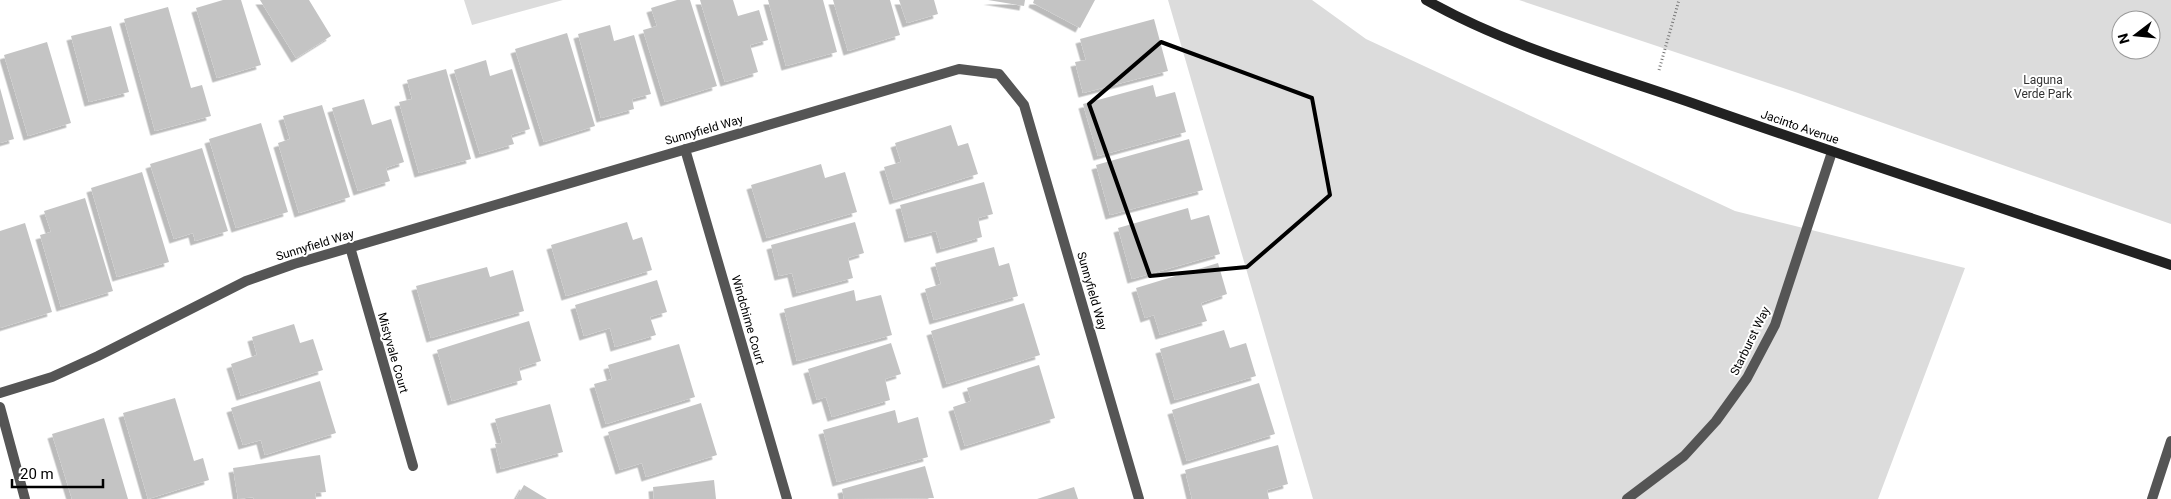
<svg xmlns="http://www.w3.org/2000/svg" width="2171" height="499" viewBox="0 0 2171 499" font-family="Roboto,sans-serif">
<style>
.green{fill:#dcdcdc;fill-rule:evenodd}
.building{fill:#c4c4c4;filter:url(#shadow)}
.lines{fill:none;stroke-linecap:round;stroke-linejoin:round}
.path{stroke:#777;stroke-width:3;stroke-dasharray:1 2.5;stroke-linecap:butt}
.lane{stroke:#555;stroke-width:10}
.street{stroke:#555;stroke-width:10}
.secondary{stroke:#222;stroke-width:10}
.marked{fill:none;stroke:#000;stroke-width:4;stroke-linejoin:round}
.labels{text-anchor:middle;stroke-width:4;stroke-linejoin:round;paint-order:stroke}
.park-label{font-size:12px;fill:#333;stroke:#fff}
.street-label{font-size:12px;fill:#000;stroke:#fff}
</style>
<defs>
<filter id="shadow"><feDropShadow dx="-4.5" dy="4.5" stdDeviation="0" flood-color="#0004"/></filter>
</defs>
<rect width="100%" height="100%" fill="#fff"/>
<path class="green" d="M464 0H563L472 25Z
M1168 0H1312L1366 39 1735 211 1965 268 1878 499H1313Z
M1519 0H2171V224L1798 93ZM2121 20H2151V50H2121Z"/>
<path class="building" d="M223 0H241L261 65 217 78 196 8Z
M260 0H309L331 36 296 58Z
M677 0H690L717 86 665 102 643 30 657 26 651 8Z
M700 0H733L738 16 759 10 768 40 750 45 758 72 725 82Z
M768 0H823L837 52 786 66Z
M833 0H890L900 35 848 51Z
M899 0H934L938 14 907 23Z
M988 0H1025L1024 6Z
M1034 0H1095L1080 28 1033 3Z
M168 7 191 88 202 85 211 116 155 131 124 19Z
M1154 19 1168 71 1083 93 1075 62 1086 60 1080 39Z
M610 25 614 41 634 35 651 94 632 99 634 109 601 118 578 34Z
M111 26 129 92 89 102 71 36Z
M567 33 595 126 544 142 515 49Z
M47 42 71 123 28 136 4 55Z
M486 60 490 76 512 69 530 129 511 135 514 144 480 154 454 70Z
M446 69 471 159 419 173 399 102 412 99 407 80Z
M1153 85 1156 97 1175 92 1186 132 1098 156 1083 104Z
M0 88 14 139 0 143Z
M364 99 372 125 391 119 404 162 386 168 390 181 358 191 332 108Z
M322 105 350 197 299 213 278 143 290 139 283 116Z
M261 123 288 212 236 228 209 139Z
M951 125 958 146 968 143 978 174 894 200 884 167 901 162 895 143Z
M1189 139 1203 190 1110 215 1096 165Z
M202 148 228 231 195 241 193 233 174 239 150 164Z
M821 164 825 178 845 172 857 212 767 238 751 185Z
M142 172 169 262 117 277 91 188Z
M984 182 993 214 978 218 982 237 941 249 936 231 909 238 900 205Z
M85 198 113 291 61 307 40 235 51 232 44 211Z
M1188 208 1191 220 1209 215 1220 254 1132 279 1118 228Z
M627 222 633 240 642 237 652 270 566 296 551 245Z
M855 222 864 253 848 258 853 278 797 293 792 273 779 276 771 245Z
M25 223 52 312 0 328V231Z
M994 247 999 266 1009 263 1018 296 934 320 925 289 941 284 935 263Z
M1218 263 1227 294 1201 303 1207 321 1160 335 1154 315 1145 318 1136 288Z
M487 267 490 277 513 270 524 311 431 338 416 286Z
M657 280 667 312 650 317 656 335 615 347 610 328 584 336 575 305Z
M854 290 856 301 881 295 892 335 797 361 784 309Z
M1024 303 1040 355 947 384 931 331Z
M529 321 541 361 519 368 522 380 452 401 437 350Z
M294 324 300 343 313 339 323 370 241 396 231 364 257 355 252 337Z
M1224 330 1230 348 1246 343 1256 376 1175 400 1160 349Z
M891 343 901 374 885 379 890 400 832 417 826 397 817 400 808 369Z
M679 344 695 397 606 424 594 384 612 379 608 365Z
M1039 365 1055 418 965 446 953 407 971 401 967 388Z
M320 381 336 433 265 455 261 440 243 445 231 408Z
M1259 383 1275 434 1187 461 1172 410Z
M175 398 194 461 203 458 209 480 148 499 123 413Z
M701 403 717 455 646 477 642 463 620 470 608 432Z
M550 404 563 452 501 469 495 444 502 443 495 419Z
M895 410 898 423 918 417 928 457 837 482 823 430Z
M104 418 128 499H72L52 434Z
M1278 445 1288 484 1267 490 1269 499H1192L1185 470Z
M320 455 326 492 315 493 316 499H254L253 497 238 499 233 468Z
M925 466 934 498 844 499 842 489Z
M714 480 716 499H654L653 487Z
M524 485 547 499H516Z
M1074 487 1078 499H1037Z"/>
<g class="lines">
<path class="path" d="M1659 70 1679 0"/>
<path class="lane" d="M2152 499 2171 441"/>
<path class="street" d="M685 149 787 499
M350 247 413 466
M0 393 52 377 98 356 246 281 294 264 959 69 999 74 1024 105 1139 499
M0 407 25 499
M1627 499 1684 456 1716 421 1747 378 1775 325 1832 152"/>
<path class="secondary" d="M1426 0C1509 47 1603 72 1692 103 1851 159 2011 211 2171 265"/>
</g>
<path class="marked" d="M1161 42 1312 98 1330 195 1247 267 1150 276 1089 104Z"/>
<g class="labels">
<g class="park-label">
<text x="2043" y="84">Laguna<tspan x="2043" dy="14">Verde Park</tspan></text>
</g>
<g class="street-label">
<text transform="translate(1800 127) rotate(19)" y="4">Jacinto Avenue</text>
<text transform="translate(704 130) rotate(-16)" y="4">Sunnyfield Way</text>
<text transform="translate(315 245) rotate(-17)" y="4">Sunnyfield Way</text>
<text transform="translate(1092 291) rotate(74)" y="4">Sunnyfield Way</text>
<text transform="translate(748 320) rotate(74)" y="4">Windchime Court</text>
<text transform="translate(1750 341) rotate(-64)" y="4">Starburst Way</text>
<text transform="translate(393 353) rotate(74)" y="4">Mistyvale Court</text>
</g>
</g>
<g transform="translate(2136 35) rotate(254)"><circle r="24" fill="#ffffff" stroke="#999999"/>
<path d="M0-4L9 19L0 12L-9 19Z" fill="#000000"/>
<text y="-8" font-size="14" font-weight="bold" text-anchor="middle" fill="#000000">N</text>
</g>
<path d="M12 479v8h91v-8" fill="none" stroke="#000000" stroke-width="2.5"/>
<text x="20" y="479" font-size="15" fill="#000000" stroke="#ffffff" stroke-width="4" paint-order="stroke">20 m</text>
</svg>
